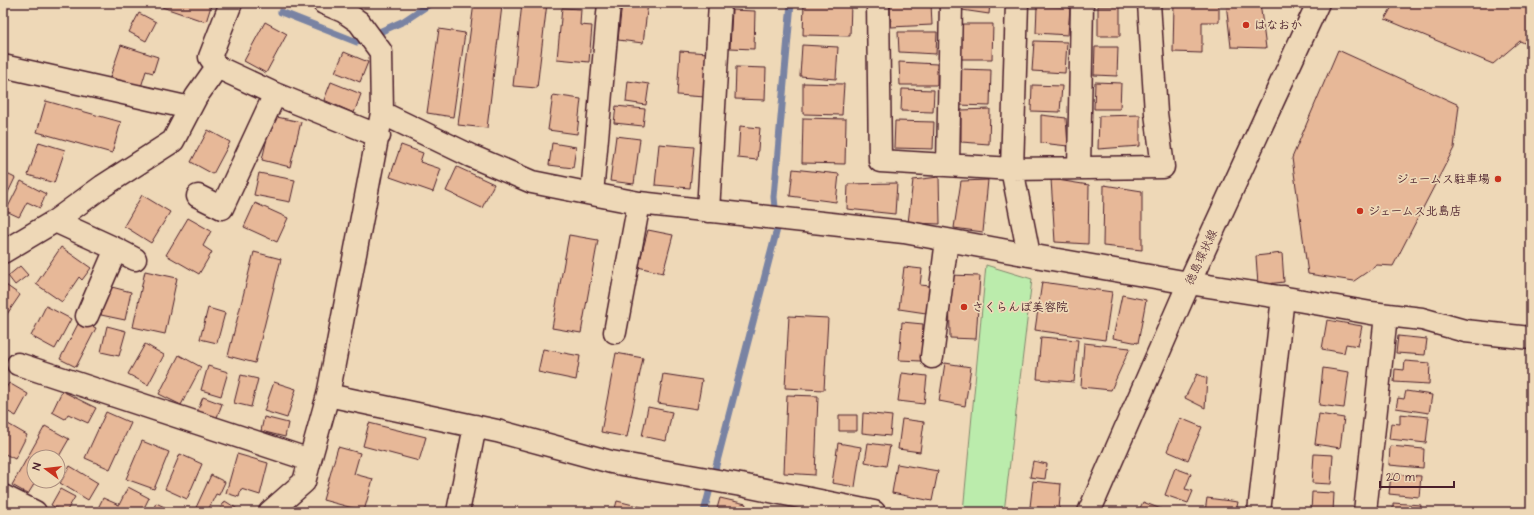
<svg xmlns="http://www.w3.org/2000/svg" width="1534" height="515" viewBox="0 0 1534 515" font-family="'Architects Daughter','Klee One',sans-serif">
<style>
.green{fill:#bbecac;stroke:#82866c}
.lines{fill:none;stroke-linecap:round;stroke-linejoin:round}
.stream{stroke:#7983a3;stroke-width:7}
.building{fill:#e7b898;stroke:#4a1f2b}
.minor-casing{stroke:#4a1f2b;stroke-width:25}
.major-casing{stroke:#4a1f2b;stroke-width:25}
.minor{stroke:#eed8b7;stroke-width:22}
.major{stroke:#eed8b7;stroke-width:22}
.poi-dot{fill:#c8321e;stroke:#eed8b7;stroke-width:1.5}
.labels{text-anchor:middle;stroke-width:3.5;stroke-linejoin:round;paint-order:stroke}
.poi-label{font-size:12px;font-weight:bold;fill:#4a1f2b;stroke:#eed8b7;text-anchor:start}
.street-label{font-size:12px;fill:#4a1f2b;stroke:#eed8b7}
</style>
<rect width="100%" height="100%" fill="#eed8b7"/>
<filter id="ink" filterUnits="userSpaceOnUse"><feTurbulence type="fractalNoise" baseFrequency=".025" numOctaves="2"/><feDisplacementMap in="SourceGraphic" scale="8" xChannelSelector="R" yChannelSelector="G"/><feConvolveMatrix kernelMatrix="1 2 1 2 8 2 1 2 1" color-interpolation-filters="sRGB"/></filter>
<g filter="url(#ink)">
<path class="green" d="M986 265 1032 279 1004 512H963Z"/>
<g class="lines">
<path class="stream" d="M281 12 357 42 404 21 431 3
M704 512 777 229 774 197 791 3"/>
</g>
<path class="building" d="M163 3H212L206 22 162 7Z
M474 3 502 6 487 128 458 125Z
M522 3H547L537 88 513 86Z
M622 3H648L643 43 618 40Z
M804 3H851L850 36 803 35Z
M890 3H931L932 25 891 27Z
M964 3H990L989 14 962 10Z
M1174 3H1219V22H1202V53L1173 52Z
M1226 3H1260L1266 48 1231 47Z
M1394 3H1531V46L1520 41 1493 64 1385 19Z
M1037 6 1070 7 1068 35 1036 33Z
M1098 6H1120V36H1098Z
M562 8 581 9 580 25 592 26 589 62 557 59Z
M732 10 755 11 754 49 730 48Z
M139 13 156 22 146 41 129 32Z
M265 22 287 34 266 73 244 61Z
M961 24H993L992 59H961Z
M439 29 465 33 453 117 427 113Z
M898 32H937L936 54 899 52Z
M1034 41 1067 42 1065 73 1032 71Z
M121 45 158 57 153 73 146 71 141 87 110 77Z
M802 45 838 47 836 79 800 76Z
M1095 47H1118L1117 76 1094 75Z
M1338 50 1459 105 1454 148 1393 266 1377 265 1354 281 1308 274 1292 158Z
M680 51 708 53 705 97 677 95Z
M344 52 368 62 360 82 335 72Z
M899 62 937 64V85H900Z
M736 67 766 68 765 100 735 99Z
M959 69 991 70 990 106 958 105Z
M628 81 649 84 646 105 626 102Z
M331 82 361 94 354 113 324 100Z
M1095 82 1121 83 1120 109H1094Z
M803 83 844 84 842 115 803 114Z
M1032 85 1062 86 1060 112 1031 111Z
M902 89 934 90 933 112 901 111Z
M553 95 581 99 577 134 548 130Z
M46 101 121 122 112 153 37 132Z
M616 106 645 109 643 126 614 123Z
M990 109 989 144 961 142V110Z
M1041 115 1066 118 1068 146 1041 143Z
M1140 115V146L1098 149 1099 116Z
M272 116 301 122 290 167 262 160Z
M803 118 846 119 845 164 802 163Z
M895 121 934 122 933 149 894 148Z
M740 126 760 128 757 160 738 158Z
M208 130 230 142 213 174 191 162Z
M616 136 640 139 634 184 610 181Z
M39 142 65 150 54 183 28 175Z
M552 143 576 147 573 168 549 165Z
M659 144 694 147 690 188 655 185Z
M401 145 423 153 420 162 441 169 433 192 390 177Z
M457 167 494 184 482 208 446 191Z
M793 169 839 174 836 202 790 196Z
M3 172 15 178 3 203Z
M259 173 295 180 290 202 254 195Z
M939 177 940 224 908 223 913 180Z
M1051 179 1089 185 1088 244 1055 242Z
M988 180 983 232 954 228 961 181Z
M21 181 46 194 40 208 27 202 19 217 6 211Z
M897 183 895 214 847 209 848 184Z
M1104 185 1142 191V250L1103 246Z
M142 195 170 212 151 243 124 226Z
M255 203 288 218 277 242 244 227Z
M188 218 211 231 203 246 212 252 199 274 166 255Z
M648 230 673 235 663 273 638 267Z
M569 235 598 240 581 333 552 328Z
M61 247 91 268 82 280 79 277 62 302 36 284Z
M254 252 281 259 255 363 228 356Z
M1282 253 1284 282 1258 285 1256 256Z
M20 266 28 275 15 285 8 276Z
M904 267 922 269 920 285 930 286 926 313 899 309Z
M145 271 177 278 165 334 133 327Z
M949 275 980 276 976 339 950 338Z
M1042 282 1112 292 1105 340 1035 330Z
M3 283 20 295 3 320Z
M108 286 131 292 125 320 101 315Z
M1122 295 1146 300 1138 343 1113 338Z
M46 306 71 319 55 349 31 336Z
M208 308 225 313 217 343 200 339Z
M789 316 828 318 824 390 785 388Z
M80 320 96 328 76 367 60 359Z
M1327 320 1362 326 1358 346 1346 344 1344 353 1322 349Z
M902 322 923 324 921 361 899 360Z
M107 326 126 331 119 356 101 352Z
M1398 336 1427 339 1425 355 1396 353Z
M1041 337 1078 340 1074 382 1037 379Z
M1084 343 1130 348 1111 390 1081 387Z
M145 344 164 355 148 385 128 374Z
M543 349 580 356 576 380 538 372Z
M616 353 643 358 627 437 601 432Z
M179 355 201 367 181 405 159 394Z
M1405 361 1430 363 1429 384 1394 382 1395 369 1404 370Z
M945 363 971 367 965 406 939 401Z
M208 366 228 372 221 396 201 390Z
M1323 368 1349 372 1344 408 1319 405Z
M902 373 927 376 924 404 898 401Z
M663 374 702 380 697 409 658 403Z
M1197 374 1207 378 1205 408 1185 398Z
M241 375 258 379 251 407 234 403Z
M274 382 296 389 287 418 264 411Z
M9 383 28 394 16 416 3 409V393Z
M62 391 96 408 88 423 68 414 65 419 52 412Z
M1406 391 1432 395 1429 413 1396 408 1398 398 1404 399Z
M787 395 818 396 815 475 784 473Z
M203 397 222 404 216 420 197 412Z
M648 407 672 412 666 441 642 436Z
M106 412 131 423 110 469 85 458Z
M863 413 892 416 890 436 862 433Z
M1319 414 1344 418 1340 448 1315 444Z
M1400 414 1429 417 1426 443 1389 439 1391 423 1400 424Z
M839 415H857V431H839Z
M264 417 288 423 285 437 261 431Z
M1180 418 1202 427 1188 460 1167 451Z
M902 419 924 422 920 452 898 449Z
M369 423 426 437 419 461 363 446Z
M8 424 27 435 15 459 3 453V434Z
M45 426 69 439 58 458 34 457V481H36L28 494 12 485Z
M142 441 169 452 154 489 126 479Z
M838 443 861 447 855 487 832 483Z
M868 443 890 446 886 466 865 462Z
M1390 446 1424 449 1423 468 1389 465Z
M338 447 360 453 354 474 373 479 364 511 323 500Z
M180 454 202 464 187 499 165 489Z
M237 454 268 463 260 495 241 489 239 497 226 493Z
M1314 454 1333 455 1331 484 1312 483Z
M1033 461 1047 464 1045 479 1030 477Z
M897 464 938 471 932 501 892 493Z
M70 466 98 483 88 500 60 483Z
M1175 468 1191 474 1185 489 1193 491 1188 503 1165 495Z
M1391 474 1421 476 1419 497 1389 494Z
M211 475 225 482 219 495 216 494 207 512H194Z
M1033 481 1061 484 1059 510 1030 507Z
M128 487 149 498 142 512H96L103 498 119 505Z
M60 489 75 497 66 512H63L51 505Z
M1312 492 1334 493 1333 512H1311Z
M720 498 746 504 744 512H716Z
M1207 498 1238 502 1236 512H1205Z
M225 501 239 510 237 512H218Z
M617 501 654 510 653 512H614Z
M1143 502 1161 509 1160 512H1138Z
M156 503 175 512H152Z
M1393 503 1421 505 1420 512H1382V509L1393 510Z"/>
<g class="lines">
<g class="minor-casing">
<path id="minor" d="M878 3 880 161 1012 169 1163 167 1156 113 1149 3
M1017 3 1012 169 1029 255
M3 66 190 108
M217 67 275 94 379 136
M382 113 471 156 532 182 592 194 639 203 904 232 1029 255 1189 283 1292 299 1371 313 1422 319 1465 331 1531 338
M948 164 951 3
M1079 168 1082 3
M592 194 609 3
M198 196 222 208 275 94
M708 211 720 3
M55 221 116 249 87 316
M116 249 135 259
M3 252 55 221 103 186 173 141 196 97 217 67 210 57 231 3
M615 332 639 203
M932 357 947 240
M18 364 310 460
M328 395 497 431 611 462 741 485 874 512
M3 496 35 512
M270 512 304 482 310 460 328 395 382 113 381 52 359 22 343 11 324 3
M458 512 475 426
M1259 512 1283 297
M1365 512 1386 315"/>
</g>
<g class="major-casing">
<path id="major" d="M1089 512 1189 283 1318 3"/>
</g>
<use href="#minor" class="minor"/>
<use href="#major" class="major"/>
</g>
</g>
<g class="poi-dot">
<circle cx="1246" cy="25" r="4"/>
<circle cx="1498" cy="179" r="4"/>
<circle cx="1360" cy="211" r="4"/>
<circle cx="964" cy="307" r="4"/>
</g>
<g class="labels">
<g class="poi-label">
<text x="1254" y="29">はなおか</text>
<text x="1490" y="183" text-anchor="end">ジェームス駐車場</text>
<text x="1368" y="215">ジェームス北島店</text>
<text x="972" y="311">さくらんぼ美容院</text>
</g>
<g class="street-label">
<text transform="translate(1201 257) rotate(-65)" y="4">徳島環状線</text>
</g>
</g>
<rect width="1534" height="515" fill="none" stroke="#eed8b7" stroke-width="16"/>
<rect x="8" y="8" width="1518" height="499" fill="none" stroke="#4a1f2b" stroke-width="1.5" filter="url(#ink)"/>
<g transform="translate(46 469) rotate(285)"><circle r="19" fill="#eed8b7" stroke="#ac8e7f"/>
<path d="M0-3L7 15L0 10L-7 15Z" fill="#c8321e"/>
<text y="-6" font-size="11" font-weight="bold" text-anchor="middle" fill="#4a1f2b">N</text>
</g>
<path d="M1380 481v6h74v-6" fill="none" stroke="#4a1f2b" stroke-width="2"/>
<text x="1386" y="481" font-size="12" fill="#4a1f2b" stroke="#eed8b7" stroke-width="3" paint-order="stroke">20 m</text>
</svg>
